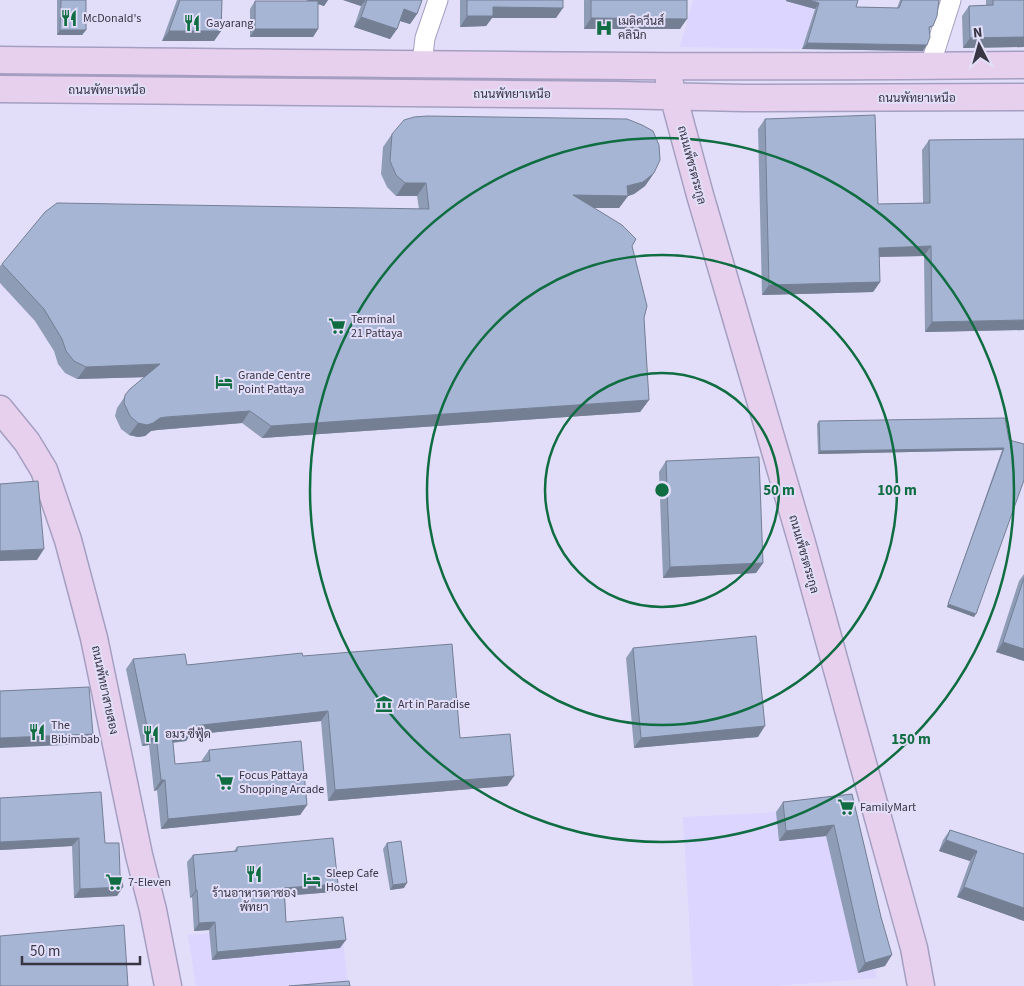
<svg xmlns="http://www.w3.org/2000/svg" width="1024" height="986" viewBox="0 0 1024 986" font-family="'Source Sans 3',Sarabun,sans-serif">
<style>
.built{fill:#dbd5ff}
.lines{fill:none;stroke-linecap:round;stroke-linejoin:round}
.street-casing{stroke:#a49fc0;stroke-width:21}
.secondary-casing{stroke:#a49fc0;stroke-width:29}
.street{stroke:#fff;stroke-width:19}
.secondary{stroke:#e7d0ed;stroke-width:26}
.wall{fill:#8f9cb6}
.shaded-wall{fill:#747f94}
.building{fill:#a6b5d4;stroke:#747f94}
.ring{fill:none;stroke:#106d42;stroke-width:2.5}
.labels{text-anchor:middle;stroke-width:4;stroke-linejoin:round;paint-order:stroke}
.poi-label{font-size:12px;fill:#383643;stroke:#e2defa;text-anchor:start}
.street-label{font-size:12px;fill:#383643;stroke:#e2defa}
.centre{fill:#106d42;stroke:#e2defa;stroke-width:2.5}
.ring-label{font-size:15px;text-anchor:middle;font-weight:bold;fill:#106d42;stroke:#e2defa;stroke-width:4;stroke-linejoin:round;paint-order:stroke}
</style>
<rect width="100%" height="100%" fill="#e2defa"/>
<path class="built" d="M693 0H817L802 49 680 47Z
M844 804 877 978 774 986H693L683 817 764 813Z
M341 923 348 986H196L188 935Z"/>
<g class="lines">
<g class="street-casing">
<path id="street" d="M422 63 425 38 438 0
M930 66 951 0"/>
</g>
<g class="secondary-casing">
<path id="secondary" d="M0 60C341 63 683 69 1024 65
M669 80 700 195 802 543 914 948 921 986
M0 89 618 95 743 98 1024 97
M0 409 27 442 44 470 68 540 94 638 139 855 153 910 168 986"/>
</g>
<use href="#street" class="street"/>
<use href="#secondary" class="secondary"/>
</g>
<path class="wall" d="M57 0H86V30L82 35H57Z
M177 0H222L221 31 214 41H162Z
M306 0H328L324 6 318 4V29L313 37H250V9L255 1H309Z
M343 0H422L417 14 410 24 400 21 397 29 390 39 354 27 361 6Z
M460 0H563L556 18H492L486 26 460 27Z
M584 0H687L680 29H584Z
M786 0H858L856 7 897 8 900 0H939L923 51 802 49 815 9 786 1Z
M986 0H1024V47L963 48 962 16 969 6 986 5Z
M765 119 878 204 923 203 922 150 929 140 1024 139V330L925 332 924 256 879 257 880 282 873 292 762 295 758 129Z
M392 134 654 173 645 186 634 194 628 196 619 208H594L632 246 644 318 649 400 640 412 262 438 242 423 157 430 151 431 145 436 138 437 129 435 121 429 115 416 117 408 130 389 145 377 77 379 65 373 58 364 54 351 35 321 0 283V266L2 264 419 209 417 196H396L387 187 381 174 383 147Z
M819 421 1009 440 974 617 947 607 1002 450 818 454 817 424Z
M666 461 763 563 756 573 663 578 659 472Z
M1024 574V661L996 652 1019 581Z
M633 648 758 737 634 748 626 658Z
M303 656 460 738 514 776 507 786 328 801 321 721 190 735 186 741 173 743 175 764 202 762V760L209 750 307 805 300 815 161 829 157 790 154 791 149 745 142 746 126 669 133 659 187 665Z
M852 794 881 917 885 966 858 973 826 836 779 841 776 812 783 802Z
M0 798 105 843 117 896 74 898 72 846 0 850Z
M950 830 1024 854V921L957 897 970 861 939 851 943 840Z
M387 843 404 888 390 890 383 849Z
M237 847 338 884 333 892 285 896 286 922 340 948 212 960 209 930 194 931 192 897 190 898 187 862 193 855 234 851Z"/>
<path class="shaded-wall" d="M306 0H328L324 6Z
M343 0H366L361 6Z
M786 0H809L819 3 815 9 786 1Z
M493 7 563 8 556 18H492L486 26 460 27 467 16Z
M404 9 417 14 410 24 397 20Z
M361 17 397 29 390 39 354 27Z
M591 18 687 19 680 29H584Z
M255 29H318L313 37H250Z
M60 30H86L82 35H57Z
M169 31H221L214 41H162Z
M1024 37V47L963 48 970 38Z
M807 43 927 45 923 51 802 49Z
M654 173 645 186 634 194 628 196 619 208H565L573 195 627 186Z
M405 183H426L417 196H396Z
M931 246 924 256 872 257 879 248Z
M880 282 873 292 762 295 769 285Z
M1024 320V330L925 332 932 322Z
M160 364 151 377 77 379 86 367Z
M649 400 640 412 262 438 271 426Z
M250 411 242 423 157 430 151 431 145 436 138 437 129 435 138 423 160 418Z
M1004 448 1002 450 818 454 820 451Z
M44 549 37 560 0 561V551Z
M763 563 756 573 663 578 670 567Z
M948 604 976 614 974 617 947 607Z
M1003 642 1024 649V661L996 652Z
M328 711 321 721 190 735 186 741 165 743 172 733 193 726Z
M765 726 758 737 634 748 641 738Z
M93 734 86 744 0 748V738Z
M156 735 149 745 142 746 149 736Z
M514 776 507 786 328 801 335 790Z
M161 780H165L157 790 154 791Z
M307 805 300 815 161 829 168 819Z
M834 825 826 836 779 841 786 831Z
M79 838 72 846 0 850V842Z
M946 840 977 851 970 861 939 851Z
M407 883 404 888 390 890 393 885Z
M338 884 333 892 279 896 284 888Z
M123 887 117 896 74 898 80 889Z
M964 887 1024 908V921L957 897Z
M196 890H197L192 897 190 898Z
M215 922 209 930 194 931 199 923Z
M346 940 340 948 212 960 217 952Z
M892 955 885 966 858 973 865 963Z"/>
<path class="building" d="M61 0H86V30H60Z
M180 0H222L221 31H169Z
M367 0H422L417 14 404 9 397 29 361 17Z
M467 0H563V8L493 7V16H467Z
M591 0H687V19L591 18Z
M809 0H858L856 7 899 8 902 0H939L937 16 933 26 929 27 930 37 927 45 807 43 819 3Z
M993 0H1024V37L970 38 969 6 993 5Z
M255 1H318V29H255Z
M875 115 878 204 930 203 929 140 1024 139V320L932 322 931 246 879 248 880 282 769 285 765 119Z
M427 116 627 119 642 125 653 131 659 145 660 160 654 173 643 182 627 186 628 196 573 195 622 225 636 239 632 246 647 306 644 318 649 400 271 426 250 411 166 417 160 418 153 423 147 425 138 423 130 416 124 403 125 395 130 389 160 364 86 367 74 361 66 351 62 339 44 309 2 264 45 212 57 203 429 209 426 183H405L396 175 390 161 392 134 404 120 414 117Z
M1005 418 1009 440 1024 444V480L976 614 948 604 1004 448 820 451 819 421Z
M759 457 763 563 670 567 666 461Z
M38 481 44 549 0 551V484Z
M1024 578V649L1003 642Z
M756 636 765 726 641 738 633 648Z
M452 644 460 738 510 734 514 776 335 790 328 711 193 726 194 731 172 733 175 764 210 761 209 750 301 741 307 805 168 819 165 780H161L156 735 149 736 133 659 185 654 187 665 302 653 303 656Z
M89 687 93 734 0 738V691Z
M101 792 105 843H119L120 874 123 887 80 889 79 838 0 842V798Z
M852 794 881 917 892 955 865 963 834 825 786 831 783 802Z
M950 830 1024 854V908L964 887 977 851 946 840Z
M333 838 338 884 284 888 286 922 343 917 346 940 217 952 215 922 199 923 197 890H196L193 855 237 851V847Z
M401 841 407 883 393 885 387 843Z
M124 925 128 986H0V936Z
M349 981 350 986H289Z"/>
<g class="ring">
<circle cx="662" cy="490" r="117"/>
<circle cx="662" cy="490" r="235"/>
<circle cx="662" cy="490" r="352"/>
</g>
<defs>
<g id="restaurant-bare" transform="scale(1.35)"><path d="M-5-6h1v4h1v-4h1v4h1v-4h1v5L-1.5 .5V6h-2V.5L-5-1ZM5-6V6H3V1.5H1.5Q1.5-4 5-6Z" fill="#106d42" stroke="#e2defa" stroke-width="2.5" paint-order="stroke"/></g>
<g id="hospital-bare" transform="scale(1.35)"><path d="M-5-5h3v3.5h4V-5h3V5h-3V1.5h-4V5h-3Z" fill="#106d42" stroke="#e2defa" stroke-width="2.5" paint-order="stroke"/></g>
<g id="supermarket-bare" transform="scale(1.35)"><path d="M-6-5.5h2.5l.6 2H6L4.5 2H-2.5L-4.4-4H-6ZM-1.5 3.2a1.3 1.3 0 1 0 .1 0ZM3 3.2a1.3 1.3 0 1 0 .1 0Z" fill="#106d42" stroke="#e2defa" stroke-width="2.5" paint-order="stroke"/></g>
<g id="hotel-bare" transform="scale(1.35)"><path d="M-6-4.5h1.5V1H6V5H4.5V3h-9V5H-6ZM-4 0a1.8 1.8 0 1 1 3.6 0ZM.5 0V-2.5h3Q6-2.5 6 0Z" fill="#106d42" stroke="#e2defa" stroke-width="2.5" paint-order="stroke"/></g>
<g id="museum-bare" transform="scale(1.35)"><path d="M0-6L6-3V-2H-6V-3ZM-5-1h2V3h-2ZM-1-1h2V3h-2ZM3-1h2V3H3ZM-6 4H6V6H-6Z" fill="#106d42" stroke="#e2defa" stroke-width="2.5" paint-order="stroke"/></g>
</defs>
<g fill-rule="evenodd">
<use href="#restaurant-bare" x="69" y="18"/>
<use href="#restaurant-bare" x="192" y="23"/>
<use href="#hospital-bare" x="604" y="28"/>
<use href="#supermarket-bare" x="337" y="326"/>
<use href="#hotel-bare" x="224" y="382"/>
<use href="#museum-bare" x="384" y="704"/>
<use href="#restaurant-bare" x="37" y="732"/>
<use href="#restaurant-bare" x="151" y="734"/>
<use href="#supermarket-bare" x="225" y="782"/>
<use href="#supermarket-bare" x="846" y="807"/>
<use href="#restaurant-bare" x="254" y="874"/>
<use href="#hotel-bare" x="312" y="880"/>
<use href="#supermarket-bare" x="114" y="882"/>
</g>
<g class="labels">
<g class="poi-label">
<text x="83" y="22">McDonald's</text>
<text x="618" y="25">เมดิควีนส์<tspan x="618" dy="14">คลินิก</tspan></text>
<text x="206" y="27">Gayarang</text>
<text x="351" y="323">Terminal<tspan x="351" dy="14">21 Pattaya</tspan></text>
<text x="238" y="379">Grande Centre<tspan x="238" dy="14">Point Pattaya</tspan></text>
<text x="398" y="708">Art in Paradise</text>
<text x="51" y="729">The<tspan x="51" dy="14">Bibimbab</tspan></text>
<text x="165" y="738">อมร ซีฟู้ด</text>
<text x="239" y="779">Focus Pattaya<tspan x="239" dy="14">Shopping Arcade</tspan></text>
<text x="860" y="811">FamilyMart</text>
<text x="326" y="877">Sleep Cafe<tspan x="326" dy="14">Hostel</tspan></text>
<text x="128" y="886">7-Eleven</text>
<text x="254" y="897" text-anchor="middle">ร้านอาหารดาซอง<tspan x="254" dy="14">พัทยา</tspan></text>
</g>
<g class="street-label">
<text x="107" y="94">ถนนพัทยาเหนือ</text>
<text x="512" y="98">ถนนพัทยาเหนือ</text>
<text x="917" y="102">ถนนพัทยาเหนือ</text>
<text transform="translate(692 165) rotate(75)" y="4">ถนนเพ็ชรตระกูล</text>
<text transform="translate(804 554) rotate(74)" y="4">ถนนเพ็ชรตระกูล</text>
<text transform="translate(105 690) rotate(78)" y="4">ถนนพัทยาสายสอง</text>
</g>
</g>
<circle cx="662" cy="490" r="8" class="centre"/>
<g class="ring-label">
<text x="779" y="495">50 m</text>
<text x="897" y="495">100 m</text>
<text x="911" y="744">150 m</text>
</g>
<g transform="translate(979 45) rotate(354)" stroke="#e2defa" stroke-width="4" paint-order="stroke">
<path d="M0-4L9 19L0 12L-9 19Z" fill="#383643"/>
<text y="-8" font-size="14" font-weight="bold" text-anchor="middle" fill="#383643">N</text>
</g>
<path d="M22 956v8h118v-8" fill="none" stroke="#383643" stroke-width="2.5"/>
<text x="30" y="956" font-size="15" fill="#383643" stroke="#e2defa" stroke-width="4" paint-order="stroke">50 m</text>
</svg>
